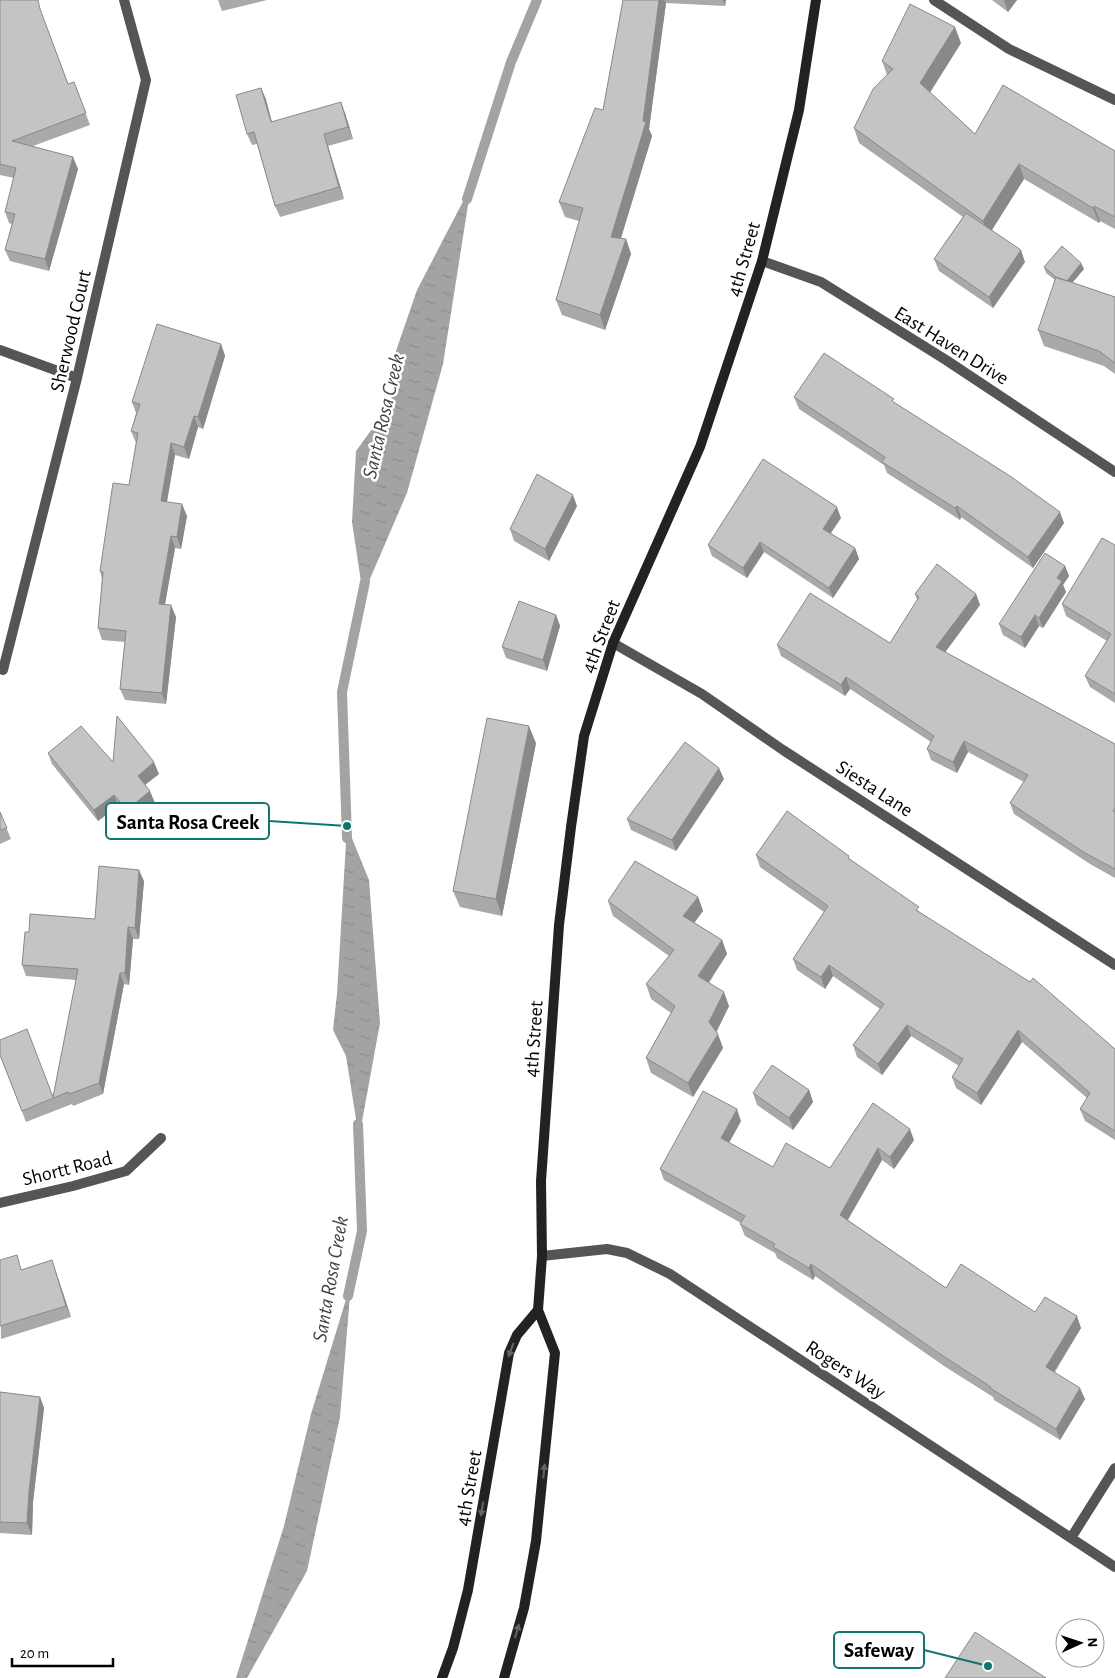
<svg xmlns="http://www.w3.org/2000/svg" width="1115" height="1678" viewBox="0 0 1115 1678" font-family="'Alegreya Sans',sans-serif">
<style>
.water{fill:url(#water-ripples)}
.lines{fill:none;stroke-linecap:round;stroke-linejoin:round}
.stream{stroke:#a3a3a3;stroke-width:10}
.street{stroke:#555;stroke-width:10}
.secondary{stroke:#222;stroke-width:10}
.wall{fill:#a9a9a9}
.shaded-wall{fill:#898989}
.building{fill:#c4c4c4;stroke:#898989}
.oneway{fill:#646464}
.labels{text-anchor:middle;stroke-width:5;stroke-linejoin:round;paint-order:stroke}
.street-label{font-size:20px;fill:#000;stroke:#fff}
.water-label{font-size:21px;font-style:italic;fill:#444;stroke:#fff}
.leader{fill:none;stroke:#0f766e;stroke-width:2}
.callout-dot{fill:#0f766e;stroke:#fff;stroke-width:2}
.callout{fill:#fff;stroke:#0f766e;stroke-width:2}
.callout-label{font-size:21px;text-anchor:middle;font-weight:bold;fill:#000}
</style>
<defs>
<pattern id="water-ripples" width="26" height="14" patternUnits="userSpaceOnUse" patternTransform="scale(1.25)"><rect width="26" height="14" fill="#a3a3a3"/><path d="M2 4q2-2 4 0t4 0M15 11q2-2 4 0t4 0" fill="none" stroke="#8b8b8b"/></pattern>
</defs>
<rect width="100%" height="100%" fill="#fff"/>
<path class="water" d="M471 186 443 364 407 493 363 595 352 522 356 451 391 403 396 351 417 290Z
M347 826 369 880 380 1023 359 1138 346 1056 333 1030 337 994Z
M351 1283 340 1417 307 1571 247 1678H236L284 1526 311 1414Z"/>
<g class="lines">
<path class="stream" d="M467 199 511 62 537 0
M347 838 342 692 365 582
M348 1296 362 1231 358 1124"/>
<path class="street" d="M934 0 1009 49 1115 100
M762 261 821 282 946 360 1115 472
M0 350 77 378
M613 643 702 694 783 750 1115 965
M3 670 77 378 146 80 124 0
M0 1203 73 1186 126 1171 161 1138
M542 1256 607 1249 627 1253 670 1274 1115 1567
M1071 1538 1115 1468"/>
<path class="secondary" d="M442 1678 453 1648 468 1590 509 1353 517 1335 538 1310
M504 1678 524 1608 536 1541 555 1353 538 1310 542 1256 541 1181 559 925 571 827 584 736 613 643 700 447 762 261 799 110 816 0"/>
</g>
<path class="wall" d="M0 0 44 20 68 84 74 82 90 125 33 146 78 169 49 271 10 261 5 250 12 224 9 223 5 212 14 178 0 175Z
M218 0H267L222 11Z
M623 0H726L725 6 666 3 649 129 652 136 621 238 626 239 631 254 605 330 562 315 556 300 579 221 565 217 559 202 603 110Z
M992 0H1017L1008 12Z
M961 43 930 92 975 134 1115 151V229L1100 221 1099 223 1024 179 992 230 1025 262 993 308 939 271 934 259 963 217 859 143 854 128 887 75 882 61Z
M261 88 272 122 345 113 353 139 328 146 344 199 280 217 275 206 257 144 252 145 247 134Z
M1044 267 1084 269 1072 283 1115 297V374L1104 366 1044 346 1038 330 1055 280 1046 273Z
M221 344 225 356 203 429 198 427 189 459 175 455 167 502 187 516 181 549 175 548 165 604 176 617 166 704 125 700 120 689 125 642 102 640 98 628 102 579 100 571 129 485 136 443 131 431 136 413 132 402Z
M794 397 895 403 1064 523 1033 568 961 517 960 520 887 473 884 465 799 409Z
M577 506 549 561 514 541 510 529Z
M841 518 830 533 855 548 859 559 833 598 764 552 747 578 712 556 708 545Z
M1115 545V703L1090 687 1085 676 1107 641 1066 616 1062 604Z
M1065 566 1069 576 1063 585 1066 592 1043 628 1039 626 1025 648 1003 635 999 624Z
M915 594H976L980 605 945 652 1115 744V878L1090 864 1014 814 1010 803 1024 782 968 752 957 773 931 760 927 749 931 742 850 689 845 696 781 656 777 645 890 643 917 600Z
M556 615 560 626 547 671 506 658 502 647Z
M536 743 502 916 460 907 453 891Z
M48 753 113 762 159 774 145 785 155 803 131 822 118 806 98 821 52 764Z
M724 779 676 851 631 830 627 819Z
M0 812 11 839 0 844Z
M756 855 850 859 921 913 1115 1049V1140L1085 1121 1080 1109 1087 1098 1022 1042 981 1105 956 1088 952 1077 959 1066 911 1036 882 1075 857 1057 853 1045 880 1009 833 976 825 989 797 970 793 959 824 912 760 867Z
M144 881 139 939H133L129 985 124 984 103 1094 73 1106 72 1104 26 1122 0 1055 53 1097 76 980 26 976 22 965 29 932 95 919Z
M698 897 703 911 694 922 722 940 727 954 709 983 729 1006 716 1032 723 1048 693 1097 651 1073 646 1058 671 1013 651 999 646 984 669 956 613 916 608 901Z
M809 1090 813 1102 793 1130 757 1105 753 1093Z
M873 1103 914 1140 894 1169 882 1160 848 1220 946 1288 1035 1312 1081 1328 1055 1372 1085 1399 1060 1440 994 1400 993 1397 944 1366 815 1276 813 1280 777 1258 775 1253 745 1236 740 1224 741 1223 664 1180 660 1169 741 1121 729 1143 773 1167 830 1168Z
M0 1260 22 1270 52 1260 71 1317 1 1339Z
M0 1392 40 1397 44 1408 33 1502 32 1535 0 1533Z"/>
<path class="shaded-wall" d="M659 0H664L666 3 649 129 652 136 617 251 611 237 643 121Z
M723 0H726L725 6Z
M1004 0H1017L1008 12Z
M955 27 961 43 926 99 920 83Z
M261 88 266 99 275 134 271 122Z
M341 102 345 113 353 139 348 127Z
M324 134 328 146 344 199 339 187Z
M73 157 78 169 49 271 45 259Z
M1019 164 1024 179 988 236 983 221Z
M1094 206 1100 221 1099 223 1093 208Z
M626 239 631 254 605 330 600 315Z
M1021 250 1025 262 993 308 989 297Z
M1081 263 1084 269 1066 290 1064 284Z
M221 344 225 356 203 429 198 417Z
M194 416 198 427 189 459 184 447Z
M171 443 175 455 165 512 161 501Z
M573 495 577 506 549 561 545 549Z
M182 504 187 516 181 549 177 537Z
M957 506 961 517 960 520 955 508Z
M837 507 841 518 827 539 823 529Z
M1060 512 1064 523 1033 568 1028 557Z
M171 536 175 548 163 615 159 604Z
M760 542 764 552 747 578 743 568Z
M855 548 859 559 833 598 829 588Z
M1065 566 1069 576 1063 585 1066 592 1043 628 1039 618 1057 578Z
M976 594 980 605 941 658 936 647Z
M171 605 176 617 166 704 162 693Z
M556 615 560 626 547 671 543 660Z
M1035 615 1039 626 1025 648 1021 637Z
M846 677 850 689 845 696 841 685Z
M529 726 536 743 502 916 496 899Z
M964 741 968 752 957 773 953 762Z
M154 762 159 774 142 787 138 776Z
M719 768 724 779 676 851 672 840Z
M150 791 155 803 131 822 127 810Z
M114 795 118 806 98 821 94 810Z
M139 870 144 881 139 939 135 928Z
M698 897 703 911 689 930 683 916Z
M128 927 133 939 129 985 125 973Z
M722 940 727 954 703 990 698 976Z
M829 965 833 976 825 989 821 977Z
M120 973 124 984 103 1094 99 1083Z
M724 992 729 1006 714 1037 709 1022Z
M907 1025 911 1036 882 1075 878 1064Z
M1018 1030 1022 1042 981 1105 977 1093Z
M718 1034 723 1048 693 1097 688 1083Z
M809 1090 813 1102 793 1130 789 1118Z
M737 1109 741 1121 725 1150 721 1138Z
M910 1129 914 1140 894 1169 890 1157Z
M878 1148 882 1160 844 1226 840 1215Z
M52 1260 71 1317 66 1306Z
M811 1264 815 1276 813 1280 809 1268Z
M1077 1316 1081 1328 1050 1378 1046 1367Z
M1080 1388 1085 1399 1060 1440 1056 1429Z
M40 1397 44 1408 33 1502 32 1535 27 1523 29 1491Z"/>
<path class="building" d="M0 0H38L40 9 68 84 74 82 86 113 12 141 73 157 45 259 5 250 15 214 5 212 16 168 0 164Z
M623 0H659L643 121 646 122 611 237 626 239 600 315 556 300 583 208 559 202 595 108 603 110Z
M910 4 955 27 920 83 975 134 1003 85 1115 151V217L1094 206 1093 208 1019 164 983 221 854 128 873 89 893 69 882 61Z
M261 88 271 122 341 102 348 127 324 134 339 187 275 206 254 132 247 134 236 95Z
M966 213 1021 250 989 297 934 259Z
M1062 246 1081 263 1067 281 1057 278 1044 267Z
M1056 277 1115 297V363L1099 351 1038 330Z
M157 324 221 344 198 417 194 416 184 447 171 443 161 501 182 504 177 537 171 536 159 604 171 605 162 693 120 689 126 631 98 628 103 572 100 571 113 483 129 485 138 433 131 431 140 404 132 402Z
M824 353 894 399 892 401 1010 476 1060 512 1028 557 957 506 955 508 882 462 885 457 794 397Z
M763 459 837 507 823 529 855 548 829 588 760 542 743 568 708 545Z
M537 474 573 495 545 549 510 529Z
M1102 538 1115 545V694L1085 676 1111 634 1062 604Z
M1045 553 1065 566 1057 578 1062 581 1039 618 1035 615 1021 637 999 624Z
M937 564 976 594 936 647 1115 744V808L1113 811 1115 812V869L1085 853 1010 803 1028 775 964 741 953 762 927 749 934 736 846 677 841 685 777 645 810 593 890 643 919 597 915 594Z
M519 601 556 615 543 660 502 647Z
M117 716 154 762 138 776 150 791 127 810 114 795 94 810 48 753 81 726 113 762Z
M487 718 529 726 496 899 453 891Z
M685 742 719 768 672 840 627 819Z
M787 811 849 856 848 858 919 907 916 910 1030 982 1033 978 1115 1049V1131L1080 1109 1090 1093 1018 1030 977 1093 952 1077 963 1059 907 1025 878 1064 853 1045 884 1004 829 965 821 977 793 959 828 906 756 855Z
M0 812 7 828 0 830Z
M635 861 698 897 683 916 722 940 698 976 724 992 709 1022 718 1034 688 1083 646 1058 675 1006 646 984 674 950 608 901Z
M99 866 139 870 135 928 128 927 125 973H120L99 1083 69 1094 68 1092 22 1111 0 1055V1040L27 1029 53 1097 78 969 22 965 25 932H29L30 914 95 919Z
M772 1065 809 1090 789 1118 753 1093Z
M703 1091 737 1109 721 1138 773 1167 786 1143 830 1168 873 1103 910 1129 890 1157 878 1148 840 1215 946 1288 961 1264 1035 1312 1045 1297 1077 1316 1046 1367 1080 1388 1056 1429 990 1388 991 1387 940 1354 811 1264 809 1268 773 1247 775 1244 740 1224 745 1216 660 1169Z
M17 1255 21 1270 52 1260 66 1306 0 1326V1260Z
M0 1392 40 1397 29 1491 27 1523 0 1522Z
M975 1632 1046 1678H945Z"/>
<defs><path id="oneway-solid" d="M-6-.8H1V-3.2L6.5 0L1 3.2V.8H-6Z" transform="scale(1.25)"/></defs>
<g class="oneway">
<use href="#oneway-solid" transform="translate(511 1350) rotate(110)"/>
<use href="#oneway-solid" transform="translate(544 1471) rotate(-84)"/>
<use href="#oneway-solid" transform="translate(482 1509) rotate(100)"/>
<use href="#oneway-solid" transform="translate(517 1631) rotate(-74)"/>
</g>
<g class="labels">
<g class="street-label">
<text transform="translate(743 259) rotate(-74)" y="7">4th Street</text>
<text transform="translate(70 331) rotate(-77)" y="7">Sherwood Court</text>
<text transform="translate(952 345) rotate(32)" y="7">East Haven Drive</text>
<text transform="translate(600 636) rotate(-69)" y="7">4th Street</text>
<text transform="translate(875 788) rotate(33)" y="7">Siesta Lane</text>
<text transform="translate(533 1039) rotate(-86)" y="7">4th Street</text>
<text transform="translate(67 1168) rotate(-14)" y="7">Shortt Road</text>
<text transform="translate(846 1369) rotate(33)" y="7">Rogers Way</text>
<text transform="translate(468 1488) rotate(-80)" y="7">4th Street</text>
</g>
<g class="water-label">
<text transform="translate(383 416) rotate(-77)" y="7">Santa Rosa Creek</text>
<text transform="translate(330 1279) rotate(-80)" y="7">Santa Rosa Creek</text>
</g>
</g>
<path class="leader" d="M347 826L269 821M988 1666L924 1650"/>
<g class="callout-dot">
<circle cx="347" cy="826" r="5"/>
<circle cx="988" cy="1666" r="5"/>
</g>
<g class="callout">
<rect x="106" y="803" width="163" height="36" rx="5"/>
<rect x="834" y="1632" width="90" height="36" rx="5"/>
</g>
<g class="callout-label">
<text x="188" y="829">Santa Rosa Creek</text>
<text x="879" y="1657">Safeway</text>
</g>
<g transform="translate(1080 1643) rotate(87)"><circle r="24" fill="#ffffff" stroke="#999999"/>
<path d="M0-4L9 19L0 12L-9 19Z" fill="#000000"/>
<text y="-8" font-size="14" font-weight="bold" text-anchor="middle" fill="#000000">N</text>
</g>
<path d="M12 1658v8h101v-8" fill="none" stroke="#000000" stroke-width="2.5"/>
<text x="20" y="1658" font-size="15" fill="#000000" stroke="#ffffff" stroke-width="4" paint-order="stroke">20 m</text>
</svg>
